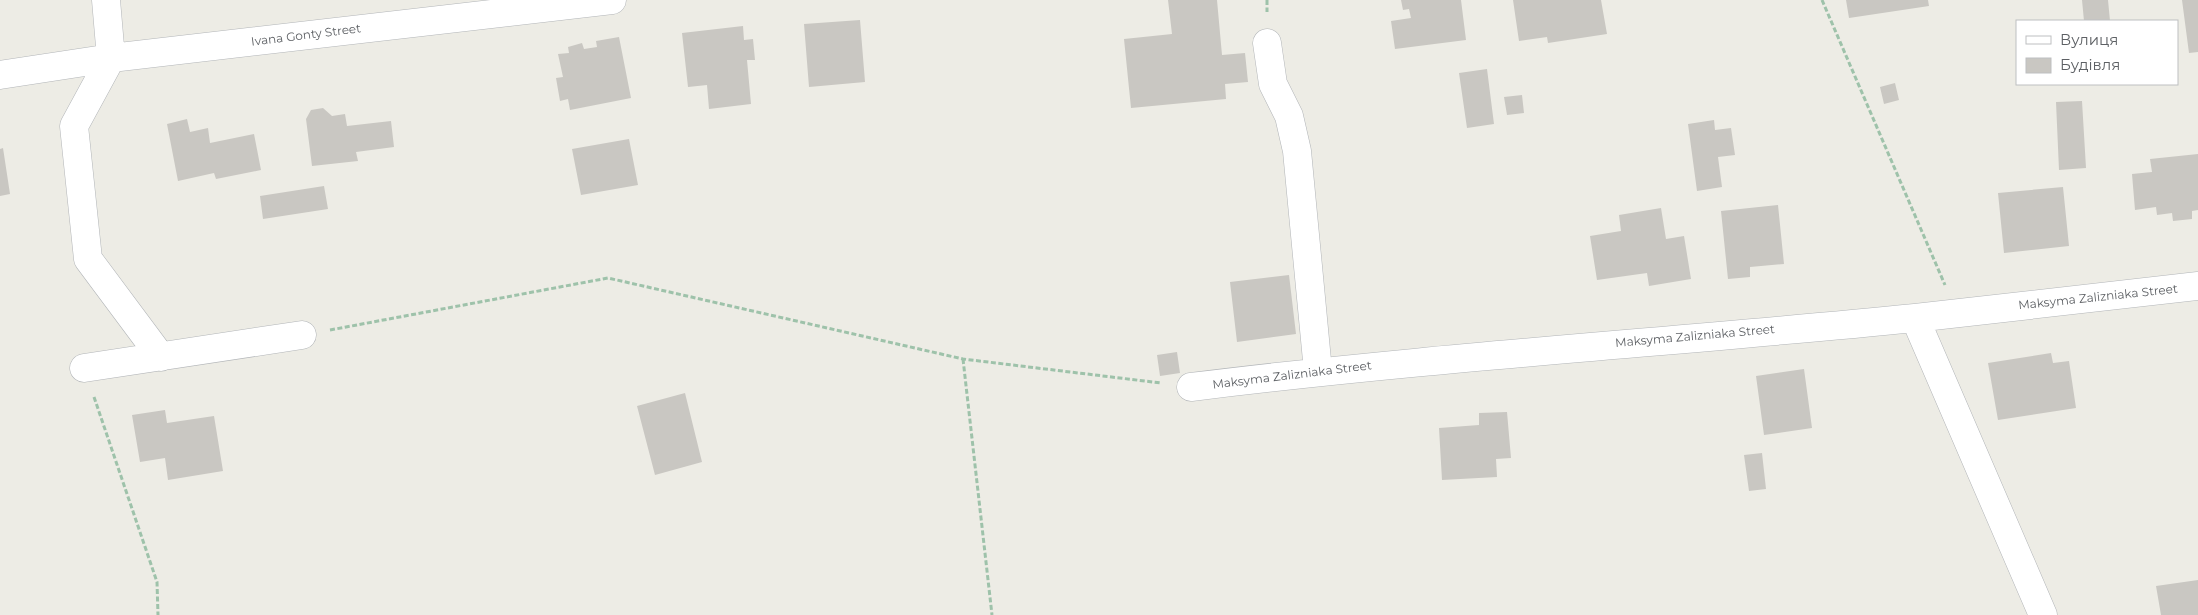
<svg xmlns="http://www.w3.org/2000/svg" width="2198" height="615" viewBox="0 0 2198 615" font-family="Montserrat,sans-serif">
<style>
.building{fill:#c9c7c2}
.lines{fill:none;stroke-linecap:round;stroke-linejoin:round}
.minor-casing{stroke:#b2b5b8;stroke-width:29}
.path{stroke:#9ec2aa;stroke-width:3;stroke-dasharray:5 2.5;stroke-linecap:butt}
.minor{stroke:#fff;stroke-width:28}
.labels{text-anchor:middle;stroke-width:4.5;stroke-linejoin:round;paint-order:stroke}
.street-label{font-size:12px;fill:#5d6064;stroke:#fff}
</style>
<rect width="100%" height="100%" fill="#edece5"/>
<path class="building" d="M1168 0H1217L1222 55 1245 53 1248 82 1225 84 1226 99 1131 108 1124 39 1172 34Z
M1401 0H1461L1466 40 1395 49 1391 21 1411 18 1409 9 1403 10Z
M1513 0H1601L1607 34 1548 43 1547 37 1519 41Z
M1846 0H1928L1929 6 1849 18Z
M2082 0H2108L2110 21H2084Z
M2182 0H2198V52L2189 53Z
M860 20 865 82 809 87 804 24Z
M743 26 744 40 753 39 755 60H747L751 104 709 109 707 85 688 87 682 33Z
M619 37 631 98 570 110 568 99 560 101 556 78 563 77 558 54 569 53 568 47 582 43 584 49 597 47 596 41Z
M1487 69 1494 124 1467 128 1459 73Z
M1895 83 1899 100 1884 104 1880 87Z
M1522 95 1524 113 1507 115 1504 97Z
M2082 101 2086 168 2059 170 2056 102Z
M323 108 332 116 345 114 347 126 391 121 394 147 356 152 358 161 312 166 306 119 311 110Z
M187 119 190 132 208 128 210 143 254 134 261 170 216 179 214 173 178 181 167 124Z
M1714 120 1715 130 1731 128 1735 155 1718 157 1722 187 1697 191 1688 124Z
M629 139 638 185 581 195 572 149Z
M3 148 10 194 0 196V149Z
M2198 154V210L2192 211V219L2173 221 2172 213 2157 215 2156 207 2135 210 2132 174 2152 172 2150 159Z
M324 186 328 209 263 219 260 196Z
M2063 187 2069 246 2004 253 1998 193Z
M1778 205 1784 264 1750 267V277L1728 279 1721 211Z
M1661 208 1666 239 1684 236 1691 279 1649 286 1647 273 1597 280 1590 236 1621 231 1619 215Z
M1289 275 1296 334 1237 342 1230 282Z
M1177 352 1180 373 1160 376 1157 355Z
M2051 353 2053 363 2069 361 2076 408 1998 420 1988 363Z
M1804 369 1812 428 1764 435 1756 376Z
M685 393 702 462 655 475 637 406Z
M165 410 167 423 214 416 223 471 168 480 165 458 140 462 132 415Z
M1507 412 1511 458 1496 459 1497 477 1442 480 1439 428 1479 425V413Z
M1762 453 1766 489 1749 491 1744 455Z
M2198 580V615H2161L2156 586Z"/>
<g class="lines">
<g class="minor-casing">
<path id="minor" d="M106 0 111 58 74 126 88 259 161 357
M1267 43 1273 84 1289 116 1297 151 1318 371
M0 75 111 58 612 0
M1915 318 2043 615
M84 368 302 335
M1191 387C1432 357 1674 342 1915 318 2010 308 2104 297 2198 286"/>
</g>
<path class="path" d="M1267 0V12
M1822 0 1945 285
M330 330 608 278 963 359 1161 383
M963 359 992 615
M94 397 157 582 158 615"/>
<use href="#minor" class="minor"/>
</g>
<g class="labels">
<g class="street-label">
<text transform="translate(306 35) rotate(-7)" y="4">Ivana Gonty Street</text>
<text transform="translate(2098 297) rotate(-6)" y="4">Maksyma Zalizniaka Street</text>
<text transform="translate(1695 336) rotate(-5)" y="4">Maksyma Zalizniaka Street</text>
<text transform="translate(1292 375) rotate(-7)" y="4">Maksyma Zalizniaka Street</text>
</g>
</g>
<rect x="2016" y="20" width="162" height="65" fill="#ffffff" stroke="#bebfc1"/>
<rect x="2026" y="36" width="25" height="8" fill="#ffffff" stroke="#bebfc1"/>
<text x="2060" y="45" font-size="15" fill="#5d6064">Вулиця</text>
<rect x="2026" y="58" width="25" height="15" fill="#c9c7c2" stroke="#bebfc1"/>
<text x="2060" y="70" font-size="15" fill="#5d6064">Будівля</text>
</svg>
